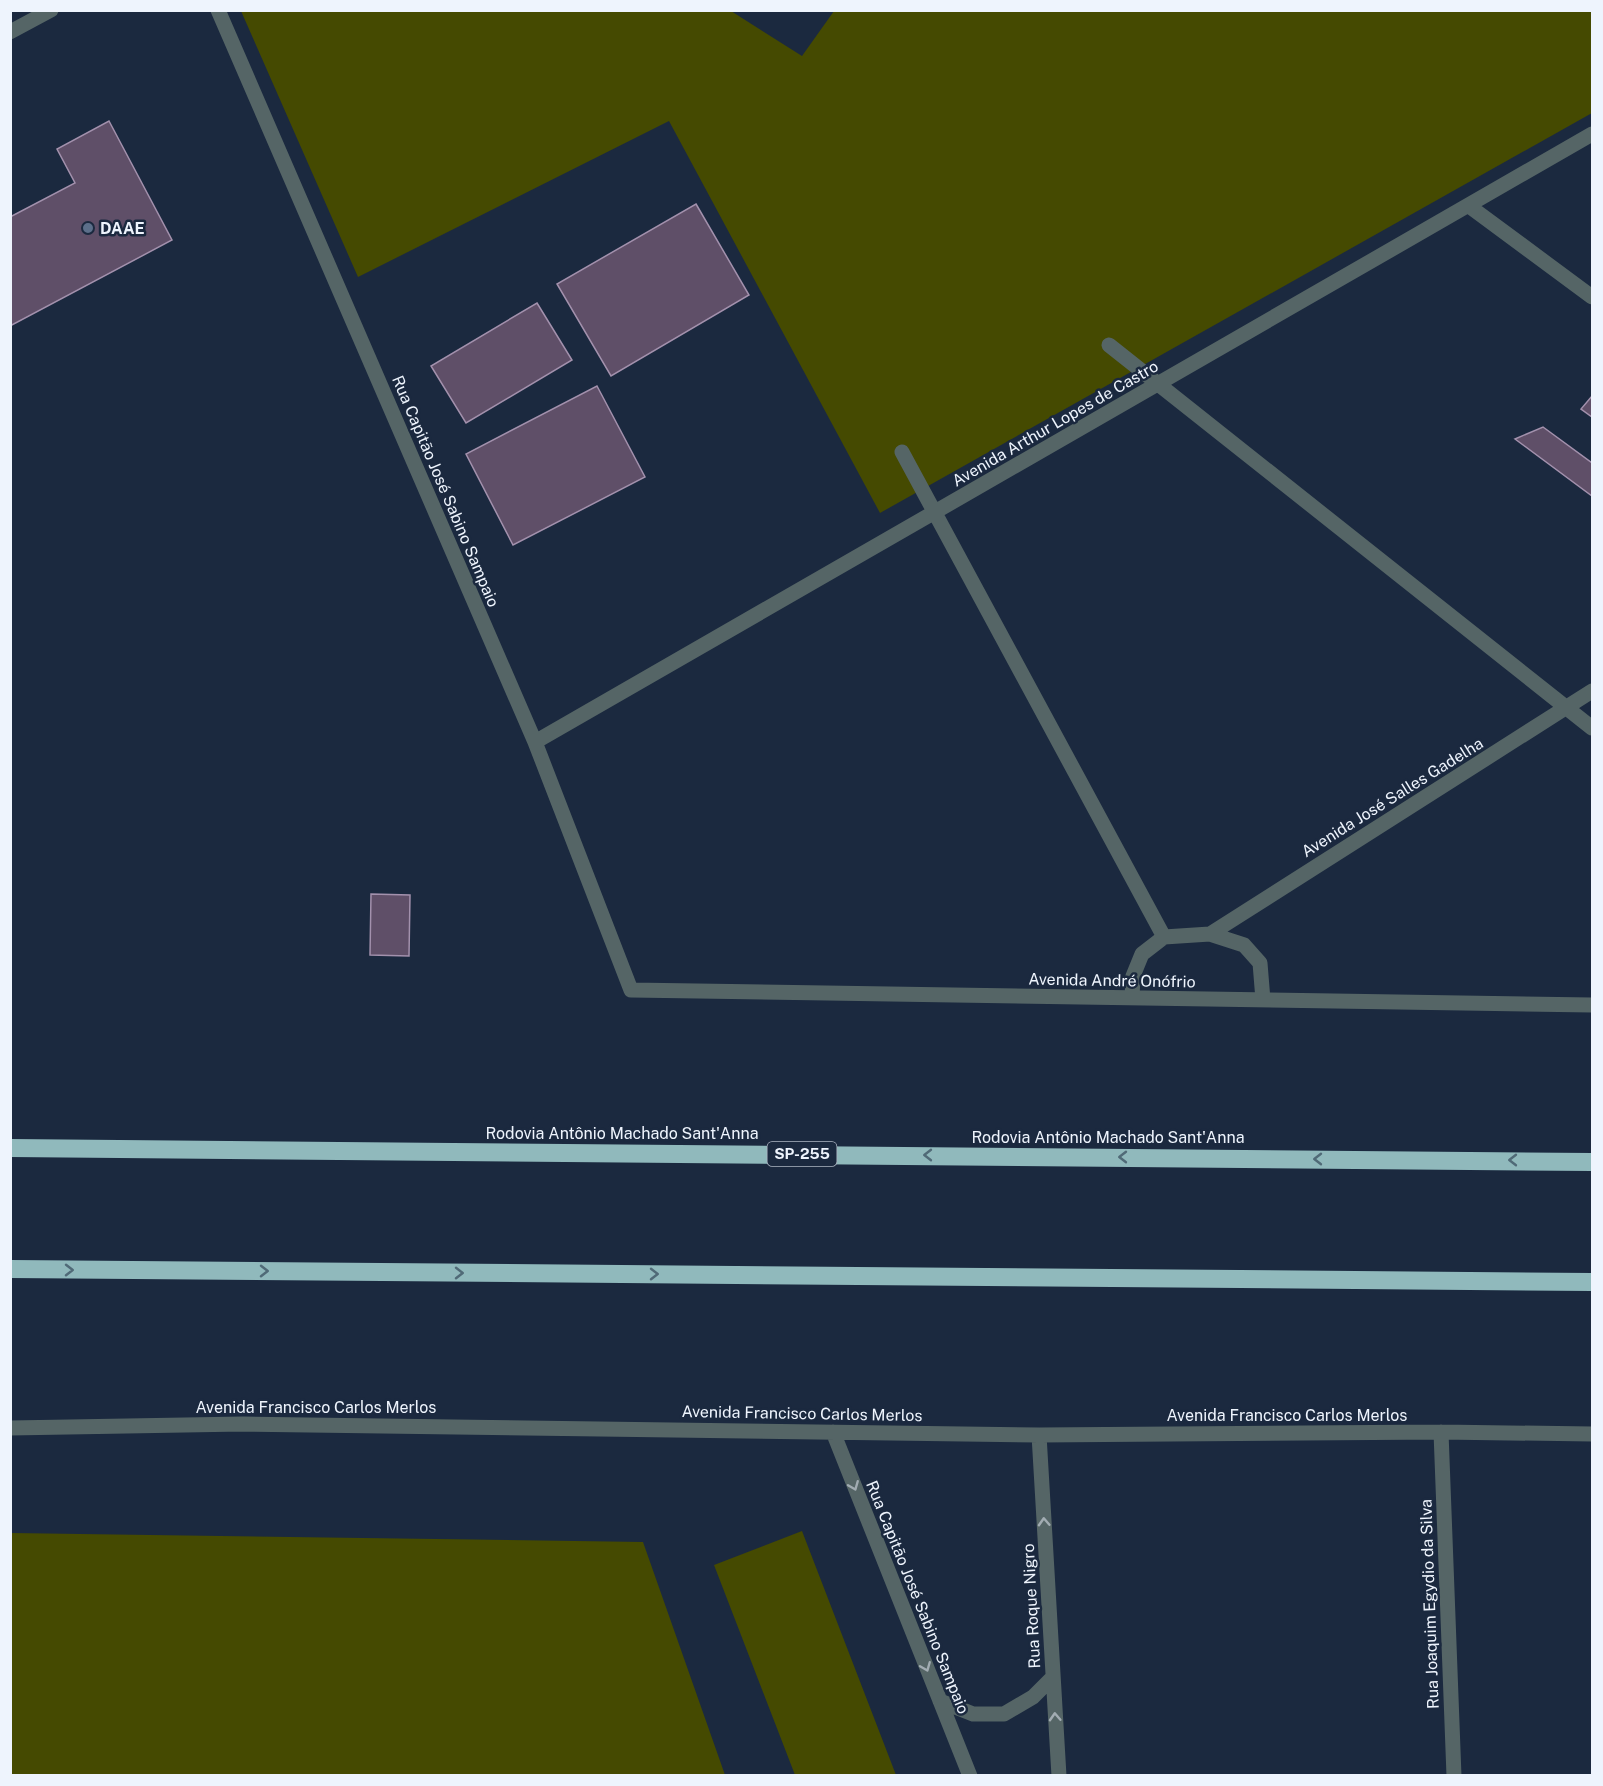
<svg xmlns="http://www.w3.org/2000/svg" width="1603" height="1786" viewBox="0 0 1603 1786" font-family="'Public Sans',sans-serif">
<style>
.green{fill:#454a01}
.building{fill:#5f4f68;stroke:#a391ad;stroke-width:1.5}
.lines{fill:none;stroke-linecap:round;stroke-linejoin:round}
.street{stroke:#556566;stroke-width:15}
.highway{stroke:#90b9bc;stroke-width:18}
.oneway{stroke:#506a77}
.oneway2{stroke:#a2acb2}
.service-dot{fill:#5c6f8a;stroke:#1b293f;stroke-width:2}
.labels{text-anchor:middle;stroke-width:5;stroke-linejoin:round;paint-order:stroke}
.shield{fill:#1b293f;stroke:#afb7c4;stroke-width:1.5}
.shield-label{font-size:15px;font-weight:bold;fill:#eef4fd}
.poi-label{font-size:16px;font-weight:bold;fill:#eef4fd;stroke:#1b293f;text-anchor:start}
.street-label{font-size:16px;fill:#eef4fd;stroke:#1b293f}
</style>
<rect width="100%" height="100%" fill="#1b293f"/>
<path class="green" d="M241 11H731L802 56 834 11H1592V113L880 513 669 121 358 277Z
M802 1531 896 1775H795L714 1565Z
M11 1533 643 1542 725 1775H11Z"/>
<path class="building" d="M109 121 172 240 10 326V217L75 183 57 149Z
M696 204 749 295 611 376 557 284Z
M537 303 572 360 466 423 431 366Z
M597 386 645 477 513 545 466 454Z
M1592 396V417L1581 409Z
M1543 427 1592 463V496L1515 439Z
M371 894 410 895 409 956 370 955Z"/>
<g class="lines">
<path class="street" d="M218 10 535 742 631 990 1592 1005
M10 32 51 10
M1469 206 1592 297
M1109 345 1592 728
M902 452 1164 937
M535 742 1592 134
M1210 934 1592 691
M1132 998 1133 976 1142 954 1164 937 1210 934 1244 945 1260 963 1263 1000
M10 1428 243 1424 1039 1435 1441 1432 1592 1434
M833 1432 970 1776
M1441 1432 1454 1776
M1039 1435 1059 1776
M940 1701 973 1714H1004L1033 1697 1053 1677"/>
<path class="highway" d="M10 1148 1592 1162
M10 1269 1592 1282"/>
</g>
<defs><path id="oneway-chevron" d="M-2-3.5L2.5 0L-2 3.5" fill="none" stroke-width="1.6" stroke-linecap="round" stroke-linejoin="round" transform="scale(1.5)"/></defs>
<g class="oneway">
<use href="#oneway-chevron" transform="translate(928 1155) rotate(-180)"/>
<use href="#oneway-chevron" transform="translate(1123 1157) rotate(-180)"/>
<use href="#oneway-chevron" transform="translate(1318 1159) rotate(-180)"/>
<use href="#oneway-chevron" transform="translate(1513 1160) rotate(-180)"/>
<use href="#oneway-chevron" transform="translate(69 1270)"/>
<use href="#oneway-chevron" transform="translate(264 1271)"/>
<use href="#oneway-chevron" transform="translate(459 1273)"/>
<use href="#oneway-chevron" transform="translate(654 1274)"/>
</g>
<g class="oneway2">
<use href="#oneway-chevron" transform="translate(854 1486) rotate(68)"/>
<use href="#oneway-chevron" transform="translate(1044 1522) rotate(-93)"/>
<use href="#oneway-chevron" transform="translate(926 1667) rotate(68)"/>
<use href="#oneway-chevron" transform="translate(1055 1717) rotate(-93)"/>
</g>
<circle class="service-dot" cx="88" cy="228" r="6"/>
<g class="labels">
<rect class="shield" x="767.5" y="1142" width="69" height="24" rx="4.5"/>
<g class="shield-label">
<text x="802" y="1159">SP-255</text>
</g>
<g class="poi-label">
<text x="100" y="234">DAAE</text>
</g>
<g class="street-label">
<text transform="translate(1055 423) rotate(-30)" y="6">Avenida Arthur Lopes de Castro</text>
<text transform="translate(446 491) rotate(67)" y="6">Rua Capitão José Sabino Sampaio</text>
<text transform="translate(1392 797) rotate(-32)" y="6">Avenida José Salles Gadelha</text>
<text transform="translate(1112 980) rotate(1)" y="6">Avenida André Onófrio</text>
<text x="622" y="1139">Rodovia Antônio Machado Sant'Anna</text>
<text x="1108" y="1143">Rodovia Antônio Machado Sant'Anna</text>
<text x="316" y="1413">Avenida Francisco Carlos Merlos</text>
<text transform="translate(802 1413) rotate(1)" y="6">Avenida Francisco Carlos Merlos</text>
<text x="1287" y="1421">Avenida Francisco Carlos Merlos</text>
<text transform="translate(918 1597) rotate(68)" y="6">Rua Capitão José Sabino Sampaio</text>
<text transform="translate(1429 1604) rotate(-92)" y="6">Rua Joaquim Egydio da Silva</text>
<text transform="translate(1031 1606) rotate(-93)" y="6">Rua Roque Nigro</text>
</g>
</g>
<rect width="1603" height="1786" fill="none" stroke="#eef4fd" stroke-width="24"/>
</svg>
